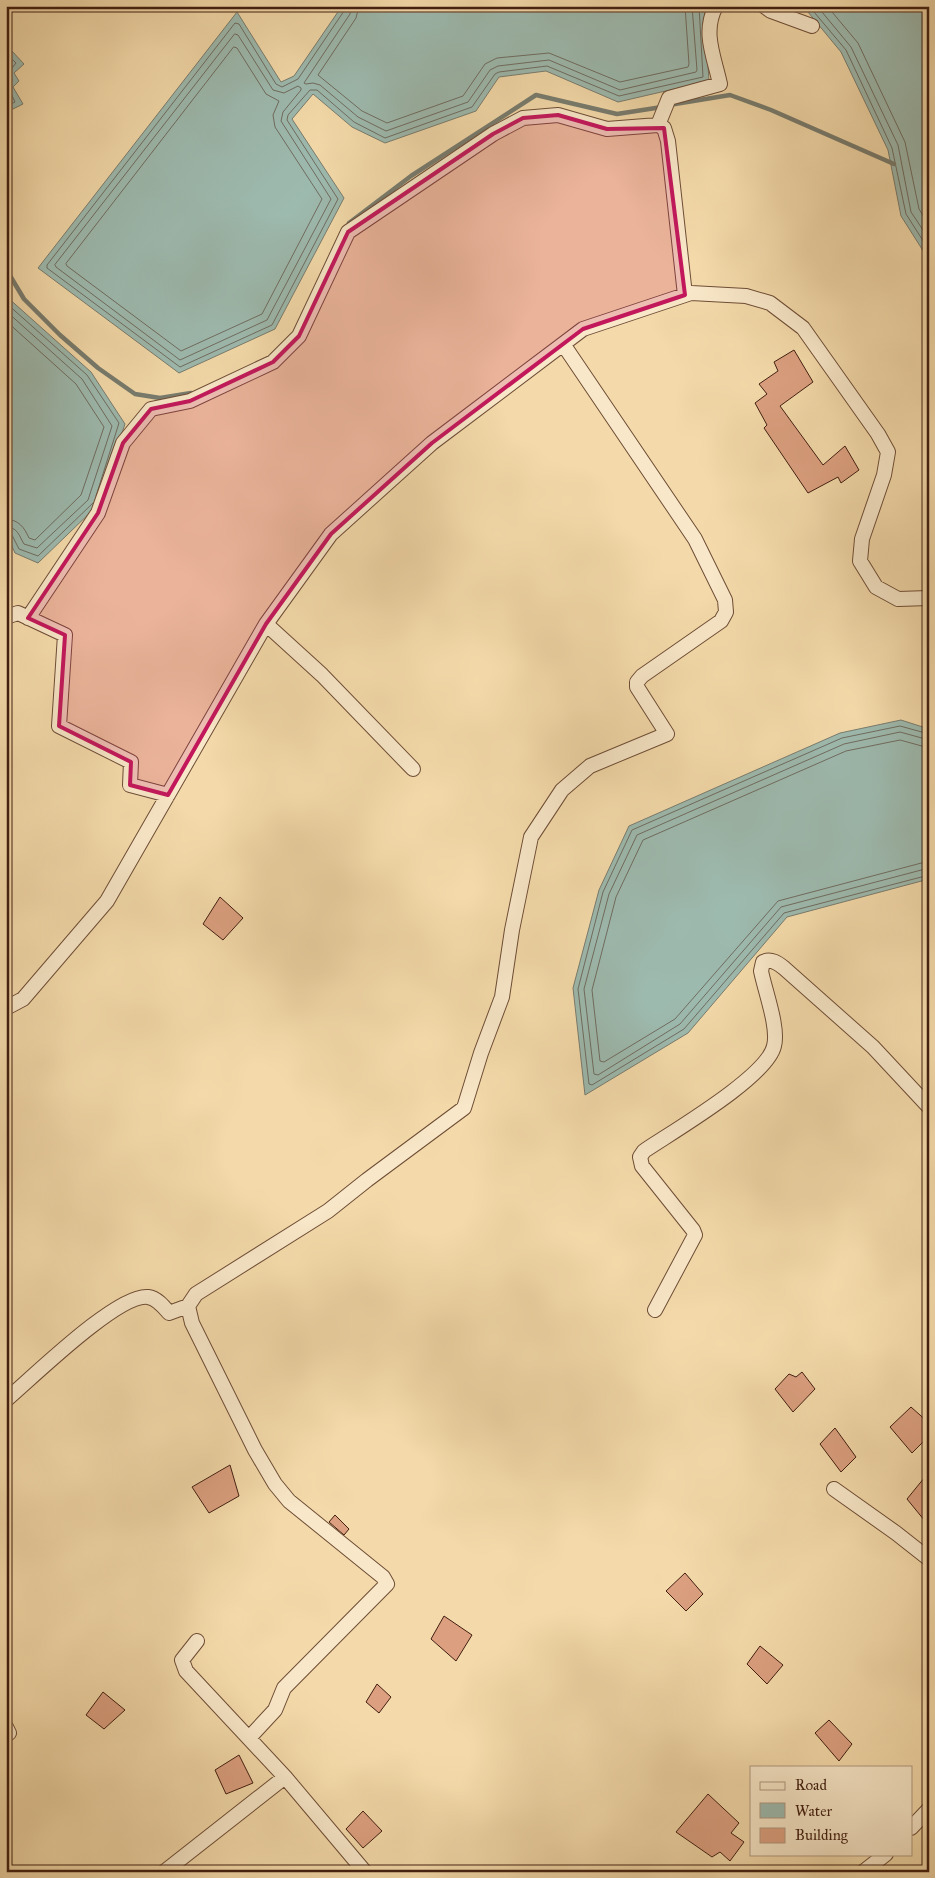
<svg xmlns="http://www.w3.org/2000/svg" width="935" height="1878" viewBox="0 0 935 1878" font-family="'IM FELL Great Primer',serif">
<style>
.water{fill:#9dbaaf;stroke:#787c6f}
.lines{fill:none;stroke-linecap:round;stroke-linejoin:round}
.shore{stroke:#6f6c60;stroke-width:1}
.stream{stroke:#787c6f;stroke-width:4.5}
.building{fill:#dca080;stroke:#411e10}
.street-casing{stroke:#6e4d36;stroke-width:16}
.street{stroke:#f8e7c8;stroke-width:14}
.marked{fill:#c2185b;fill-opacity:0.2;stroke:#c2185b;stroke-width:4;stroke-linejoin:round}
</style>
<rect width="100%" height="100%" fill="#f4daaa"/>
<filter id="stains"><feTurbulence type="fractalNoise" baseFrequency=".004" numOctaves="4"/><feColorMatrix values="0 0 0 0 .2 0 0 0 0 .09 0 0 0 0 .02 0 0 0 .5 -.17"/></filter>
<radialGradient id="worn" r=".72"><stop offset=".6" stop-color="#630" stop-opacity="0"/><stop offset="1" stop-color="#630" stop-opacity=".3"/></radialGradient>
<path class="water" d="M342 6H704L709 81 618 102 546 71 499 77 476 111 385 143 352 127 313 94 292 119 344 198 275 329 179 373 38 268 237 12 281 82 294 76Z
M803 6H929V260L901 216 888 150 841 52Z
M6 48 11 50 24 64 14 73 19 81 13 87 23 104 13 109 6 107Z
M6 296 91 372 125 424 97 506 38 563 15 553 6 533Z
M901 720 929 729V879L787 917 688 1033 585 1095 573 988 599 890 629 826 840 733Z"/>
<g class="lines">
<path class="shore" d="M345 6 344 11 298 79 282 87 276 84 239 24 235 23 47 265V268L180 367 272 325 338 199 287 120 288 115 310 90H317L354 122 385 138 472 107 495 74 499 72 547 66 619 96 703 77 699 6
M352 6 350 14 304 83 306 84 313 83 320 85 358 117 386 131 468 102 490 70 498 66 549 60 620 90 696 72 697 70 692 6
M359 6 356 18 318 75 362 111 387 123 463 96 485 64 497 58 549 53 620 82 688 67 689 64 685 6
M809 6 846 50 892 148 906 214 929 250
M817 6 851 47 898 145 911 212 929 239
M827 6 858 43 905 142 919 209 929 225
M235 34 238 35 273 90 284 93 298 86 301 88V90L283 112 281 121 331 199 267 320 180 360 56 267 55 265Z
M234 47 237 48 266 94 279 101 273 115 275 127 322 199 262 314 181 351 67 266 66 264Z
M6 53 16 63 9 72 12 80 8 87 15 102 13 103 6 102
M6 303 87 375 119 423 96 496
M6 311 82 379 112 426 88 500 37 548 24 544C19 536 18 527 6 527
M6 321 76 384 104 427 81 495 35 540 29 538C24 527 19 520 6 519
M6 533 12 535 19 549 38 556 93 503
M929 734 900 726 842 738 632 830 603 892 578 989 589 1084 592 1085 684 1029 784 913 929 875
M929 740 900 732 844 744 637 835 609 894 584 989 594 1074 598 1075 680 1024 781 907 929 868
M929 748 900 740 846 751 643 840 616 897 592 990 600 1061 604 1062 675 1019 778 901 929 861"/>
<path class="stream" d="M669 105 730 95 771 110 894 164
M349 223 411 176 536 95 617 114 662 107
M6 269 24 299 60 335 98 368 135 394 160 398 191 393"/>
</g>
<path class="building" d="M794 350 813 382 780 406 823 465 845 446 859 470 841 483 838 477 808 493 764 428 767 425 755 403 767 394 759 384 778 371 774 362Z
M220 897 243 918 223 940 203 924Z
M802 1372 815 1389 793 1412 775 1389 789 1374 796 1377Z
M911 1407 929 1423V1436L912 1453 890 1427Z
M835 1428 856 1457 841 1472 820 1444Z
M230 1465 239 1496 209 1513 192 1487Z
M929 1472V1526L907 1499Z
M335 1515 349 1529 344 1535 329 1522Z
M685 1573 703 1594 686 1611 666 1591Z
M444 1616 472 1635 456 1661 431 1639Z
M760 1646 783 1665 767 1684 747 1664Z
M377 1684 391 1697 379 1713 366 1702Z
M103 1692 125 1710 104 1729 86 1715Z
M829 1720 852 1744 839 1761 815 1733Z
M239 1755 253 1783 226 1794 215 1770Z
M708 1794 739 1823 731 1833 744 1842 730 1861 720 1852 712 1857 676 1832Z
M363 1811 382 1831 363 1848 346 1829Z"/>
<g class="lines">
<g class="street-casing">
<path id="street" d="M764 6 771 11 812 26
M658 125 669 98 720 84C714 56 702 32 716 6
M6 617 18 613 65 635 59 726 131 762 130 785 168 795
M28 618 98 513 123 443 151 409 190 401 273 362 299 336 348 232 493 134 523 118 558 115 607 129 658 125 664 128 668 141 685 295
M266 624 322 675 413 769
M6 1008 23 999 107 901 266 624 331 534 432 443 583 329 691 293 746 296 770 303 803 328 878 434 888 452 884 475 862 539 860 561 876 587 898 599 929 598
M655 1310 695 1235 693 1230 642 1166 640 1157 644 1151C672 1132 767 1077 774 1046 779 1028 765 991 761 971L763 962C771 958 778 963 784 968L873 1047 929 1107
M6 1400C31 1379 118 1293 148 1297 157 1298 164 1307 169 1313L188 1306
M834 1489 896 1533 929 1559
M197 1641 182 1660 186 1671 285 1777 365 1872
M6 1727 9 1733
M249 1738 275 1710 284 1688 387 1584 383 1577 289 1501 275 1484 255 1450 192 1323 188 1306 196 1294 328 1211 367 1180 464 1108 481 1053 502 997 512 930 531 837 562 790 590 766 667 734 637 687V682L642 676 721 621 726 612 725 600 695 539 563 344
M911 1828 929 1809
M164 1872 285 1777
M863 1872 886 1854"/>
</g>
<use href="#street" class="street"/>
</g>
<path class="marked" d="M558 115 607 129 664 128 685 295 583 329 432 443 331 534 266 624 168 795 130 785 131 762 59 726 65 635 28 618 98 513 123 443 151 409 190 401 273 362 299 336 348 232 493 134 523 118Z"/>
<rect width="935" height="1878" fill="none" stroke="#f4daaa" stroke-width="25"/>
<rect x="8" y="8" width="920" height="1863" fill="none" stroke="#411e10" stroke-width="2.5"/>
<rect x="12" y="12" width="910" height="1853" fill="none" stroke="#411e10"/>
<rect x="750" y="1766" width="162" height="90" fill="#f8e7c8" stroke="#af977e"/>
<rect x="760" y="1782" width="25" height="8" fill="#f8e7c8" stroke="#af977e"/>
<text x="795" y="1790" font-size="15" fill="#411e10">Road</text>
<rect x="760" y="1803" width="25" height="15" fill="#9dbaaf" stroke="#af977e"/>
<text x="795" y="1816" font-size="15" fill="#411e10">Water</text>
<rect x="760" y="1828" width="25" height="15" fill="#dca080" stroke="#af977e"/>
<text x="795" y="1840" font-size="15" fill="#411e10">Building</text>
<rect width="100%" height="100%" filter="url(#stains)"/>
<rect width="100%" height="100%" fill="url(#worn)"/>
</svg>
